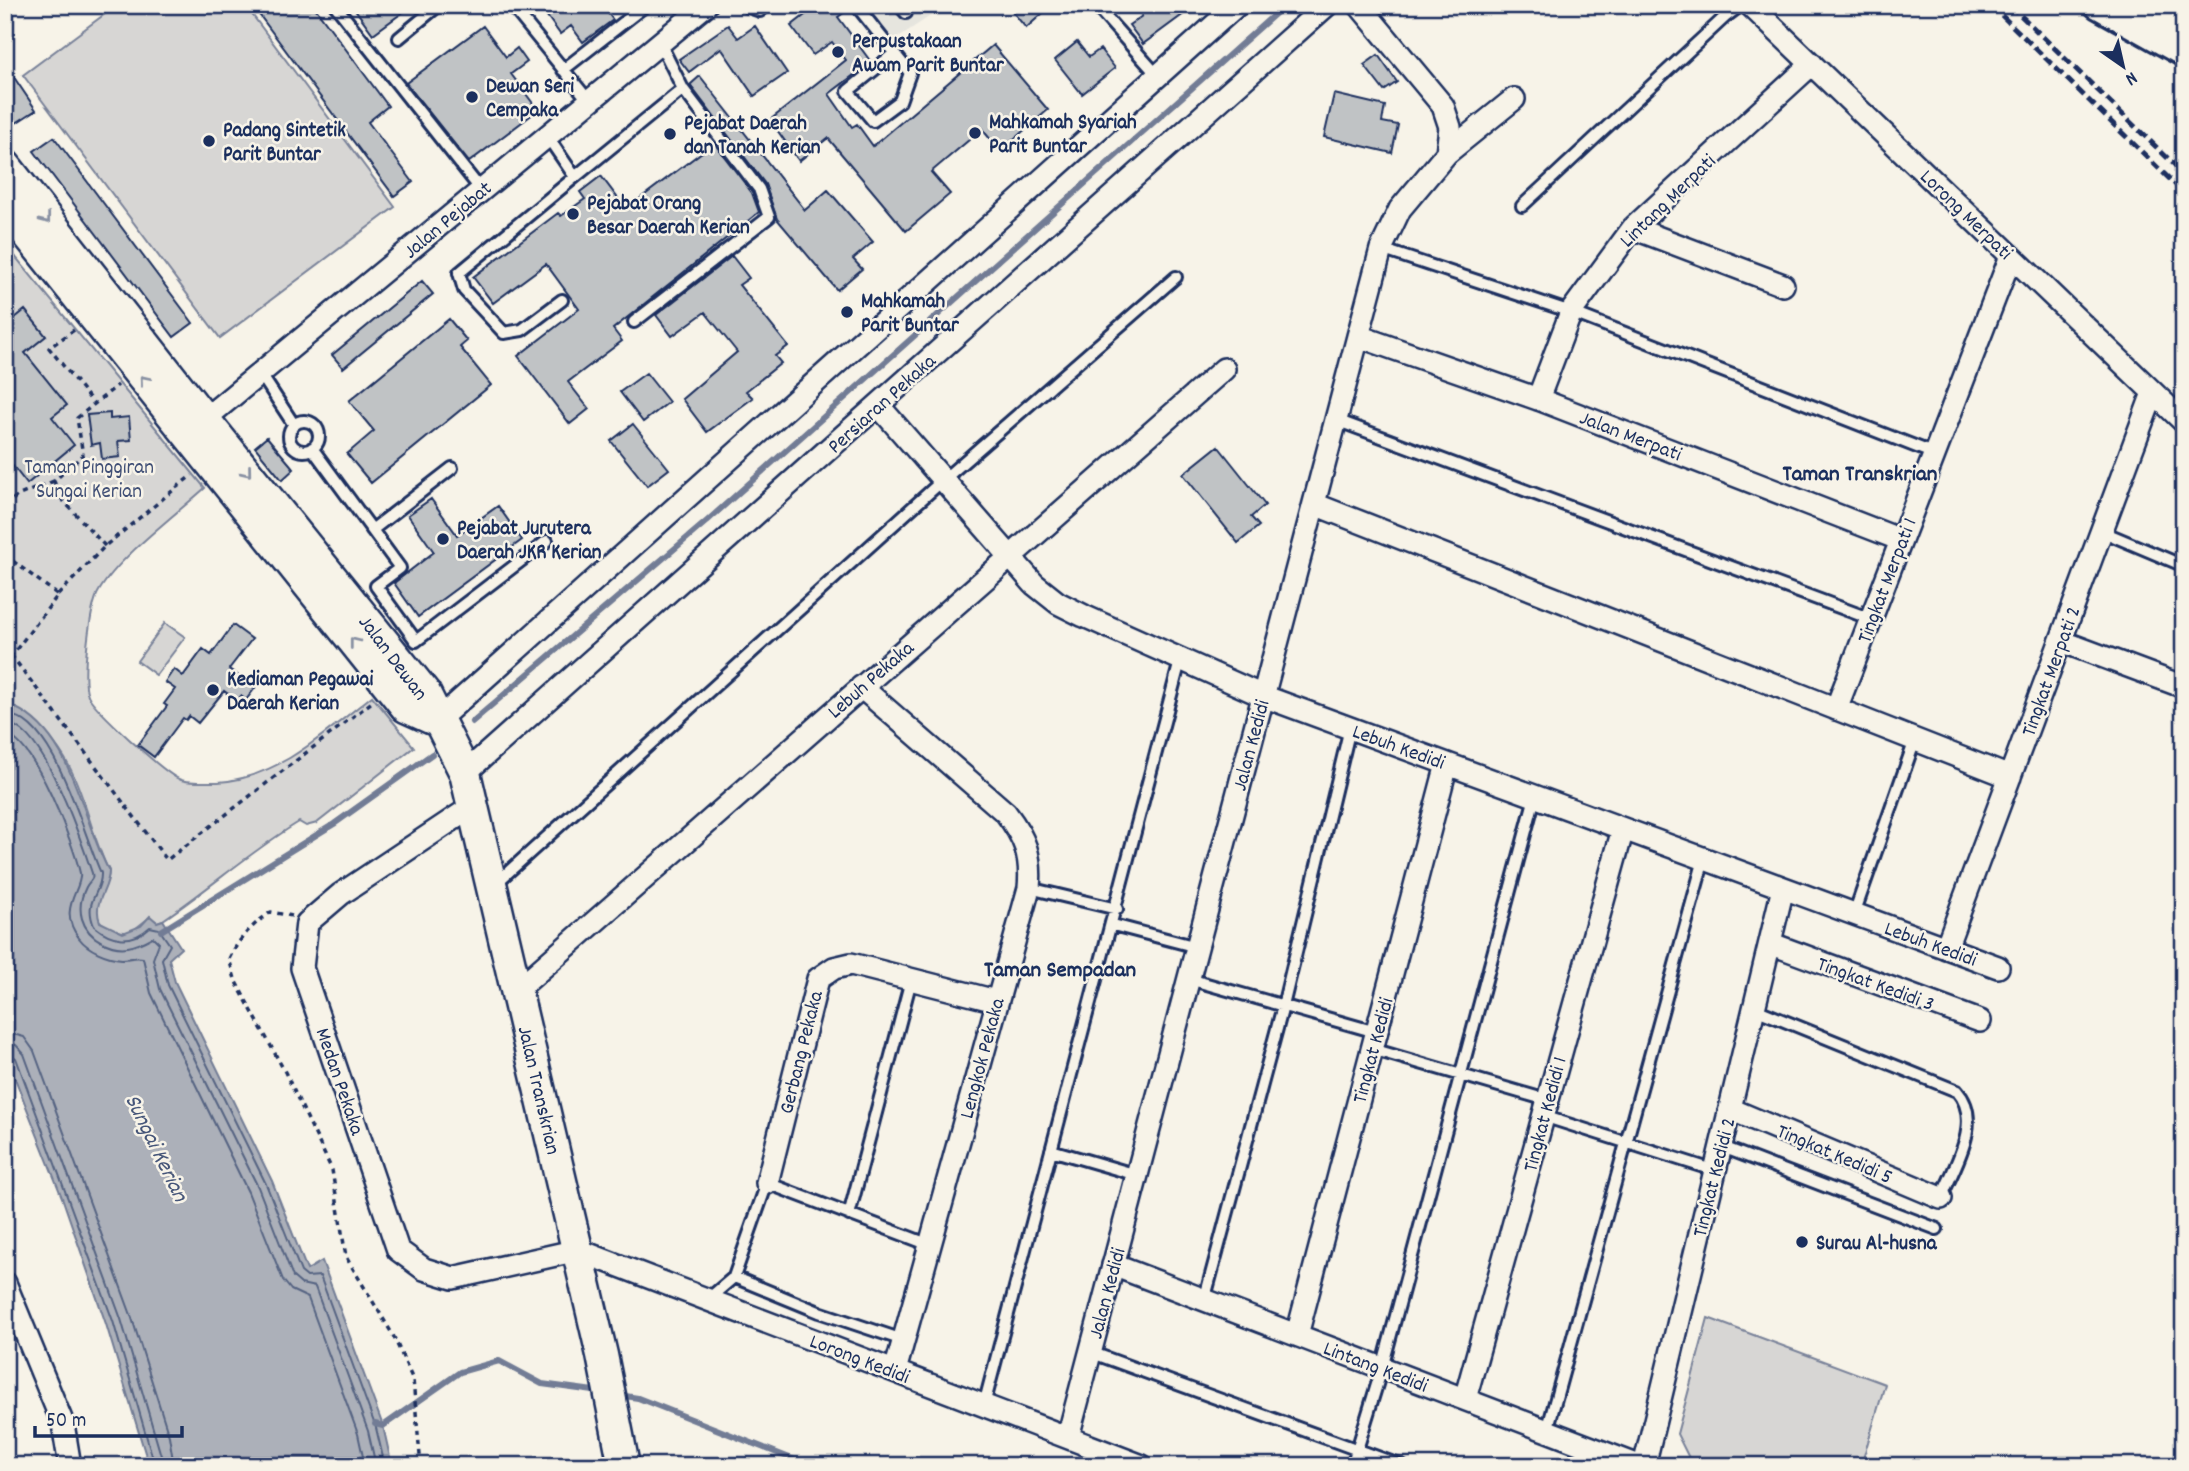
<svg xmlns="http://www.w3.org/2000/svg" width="2189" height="1471" viewBox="0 0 2189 1471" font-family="Dekko,sans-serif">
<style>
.built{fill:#e6e5de}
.green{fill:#d7d6d4;stroke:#798299;stroke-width:2}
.water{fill:#acb0b9;stroke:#727c95;stroke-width:2}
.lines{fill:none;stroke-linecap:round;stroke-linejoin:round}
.shore{stroke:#556382;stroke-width:2}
.stream{stroke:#727c95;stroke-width:6}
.building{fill:#c0c3c5;stroke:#1b2f5e;stroke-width:2}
.service-casing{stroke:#1b2f5e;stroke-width:16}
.minor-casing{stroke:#1b2f5e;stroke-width:26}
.tertiary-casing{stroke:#1b2f5e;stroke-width:32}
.secondary-casing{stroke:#1b2f5e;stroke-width:35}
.path{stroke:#1b2f5e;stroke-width:3.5;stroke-dasharray:5 5;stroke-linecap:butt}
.service{stroke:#f7f3e8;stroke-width:10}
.minor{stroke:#f7f3e8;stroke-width:21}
.tertiary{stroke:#f7f3e8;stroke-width:26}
.secondary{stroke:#f7f3e8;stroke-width:30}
.rail{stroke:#1b2f5e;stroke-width:5;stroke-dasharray:10 5;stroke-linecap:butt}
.oneway{stroke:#8991a3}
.poi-dot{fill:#1b2f5e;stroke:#f7f3e8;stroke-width:2.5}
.labels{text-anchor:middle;stroke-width:5;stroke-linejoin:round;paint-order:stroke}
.poi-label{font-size:21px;font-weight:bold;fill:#1b2f5e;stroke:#f7f3e8;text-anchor:start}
.street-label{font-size:21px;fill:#1b2f5e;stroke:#f7f3e8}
.park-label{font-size:21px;fill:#415076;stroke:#f7f3e8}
.neighbourhood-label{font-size:23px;font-weight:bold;fill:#1b2f5e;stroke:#f7f3e8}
.water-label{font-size:23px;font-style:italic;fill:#465679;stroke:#f7f3e8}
</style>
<rect width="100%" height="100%" fill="#f7f3e8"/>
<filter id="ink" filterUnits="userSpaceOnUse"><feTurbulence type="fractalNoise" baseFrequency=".0143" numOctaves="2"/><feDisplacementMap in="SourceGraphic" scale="14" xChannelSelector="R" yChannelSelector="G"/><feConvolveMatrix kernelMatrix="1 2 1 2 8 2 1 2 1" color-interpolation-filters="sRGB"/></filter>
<g filter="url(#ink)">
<path class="built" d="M867 5H947L894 40Z"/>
<path class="green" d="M117 5H245L395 207 220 338 23 75Z
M5 244 205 488C174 516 120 556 99 591 90 605 81 679 88 695 93 708 166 775 181 780 190 783 207 782 218 782 279 778 326 732 372 696L414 747 317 823 306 826 299 822C251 851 209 889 163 920L157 922 150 917 131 932C121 933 114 931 105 925 83 913 109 888 109 871 92 838 87 801 70 768 61 749 28 705 5 709Z
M165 623 185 637 156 675 137 661Z
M1708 1318 1885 1384 1861 1466H1710L1689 1458 1677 1434Z"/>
<path class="water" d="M14 707C74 735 81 819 109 871 109 891 92 901 100 922L123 933 141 926 150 916 157 922 163 920 181 948 169 959 175 982 272 1181 307 1270 322 1261 383 1426 392 1466H149L106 1324 63 1200 5 1053V709Z"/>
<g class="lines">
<path class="shore" d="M5 715C54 713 84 838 101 873 102 894 83 899 94 926 112 941 132 944 150 927L159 929 170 945 162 959 168 985 266 1184 301 1272 307 1277 320 1276 376 1428 385 1466
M5 724C42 722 82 843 92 873 94 880 89 881 86 887 75 909 81 931 102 942 121 952 135 947 153 937L159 943 153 959 160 989 258 1187 293 1277 301 1284 315 1287 368 1431 376 1466
M5 735C34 738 74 846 80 873 83 889 56 909 79 938 88 950 107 958 122 959 129 959 136 956 143 958L151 993 248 1192 283 1280 291 1290 308 1298 358 1434 365 1466
M5 1032 24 1037 34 1051 131 1315 169 1436 174 1466
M5 1042 16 1045 24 1054 121 1319 164 1466
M5 1051 16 1058 113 1321 155 1466"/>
<path class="stream" d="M472 722 707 521 1285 5
M161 931 334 824 432 754
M619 1395 638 1398 810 1466
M375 1424 383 1426 460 1372 499 1361 542 1384 601 1392"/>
</g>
<path class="building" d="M252 5H313L388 106 368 122 413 182 394 196Z
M352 5H413L373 34Z
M539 5H602L613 20 583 42 571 26 560 34Z
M818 5H848L849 9 838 17 871 62 829 94 852 127 857 124 873 146 993 45 1048 110 1000 151 982 129 931 172 950 194 906 231 828 138 799 161 770 120 846 60 832 42 813 55 791 26Z
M1007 5H1052L1026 28Z
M1135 5H1196L1143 44 1129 25 1142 16Z
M728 25 738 38 755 26 787 73 754 96 721 48 689 72 679 59Z
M483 26 506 57 517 48 527 62 511 74 538 110 469 162 406 83Z
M1077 42 1089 57 1100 49 1115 68 1082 94 1055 60Z
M1378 55 1397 82 1384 91 1364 65Z
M5 64 36 110 13 125 5 114Z
M700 76 805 210 828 190 873 242 853 259 862 269 837 290 777 219 765 184 690 85Z
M1334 94 1385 106 1382 122 1398 125 1392 153 1324 137Z
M54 137 193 323 174 337 34 151Z
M714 143 752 193 759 212 613 329 622 341 568 382 589 409 570 424 518 356 579 309 546 264 493 303 473 277 558 213 561 216 585 199 580 192 601 176 626 209Z
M732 256 749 278 739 285 788 346 775 356 781 363 746 391 753 398 707 432 682 399 737 352 705 312 672 336 656 315Z
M422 281 433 294 343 368 332 355Z
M25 310 46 336 25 353 67 405 52 417 74 445 27 484 5 456V326Z
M449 319 467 341 460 347 491 385 371 483 347 454 374 431 349 401Z
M646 373 669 402 643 422 620 392Z
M110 413V419L129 417 131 440 118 441 120 457 102 459 100 443 91 445 87 415Z
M633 424 669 469 647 486 611 441Z
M267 437 294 469 282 480 255 447Z
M1218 446 1265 505 1251 517 1259 526 1238 543 1183 474Z
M431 499 457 535 498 506 522 540 418 617 394 583 434 552 408 515Z
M233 625 252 639 229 669 255 688 246 700 241 696 237 701 224 691 198 723 189 716 186 720 183 718 154 757 138 745 167 706 164 704 175 689 165 682 174 669 183 676 203 649 211 655Z"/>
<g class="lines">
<g class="service-casing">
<path id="service" d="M335 5 481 190
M511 5 589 101
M743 5 760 11 767 5
M856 5 910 73 900 101 873 121 848 91 895 53
M899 5 906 13
M1095 5 1158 76
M399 38 439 5
M563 70 646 5
M547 136 575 177 683 89
M1522 206 1725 17 1741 5
M1381 249 1571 312 1935 454
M562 300 522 330 504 333 464 290 459 273 575 177
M634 322 769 217 759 189 683 89 660 43
M260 373 294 425
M1336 420 1871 619
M289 436a15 15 0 1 1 30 0a15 15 0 1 1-30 0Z
M312 448 400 568 376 586 416 641 547 541
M372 530 452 468
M2101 531 2184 566
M494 885 943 480 1176 277
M1029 888 1117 909
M1854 914 1915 740
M1113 925 1197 947
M1189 979 1376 1032
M1755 1009 1957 1091C1984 1121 1954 1167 1941 1198
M1372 1049 1547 1100
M1543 1116 1713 1170
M1720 1146 1937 1229
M1051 1150 1137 1175
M849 1215 911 980
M734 1277 767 1183 930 1245
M707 1300 734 1277 819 1312 903 1340
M1204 1301 1283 1006 1350 728
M1090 1352 1402 1466
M984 1405 1180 661
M1547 1431 1704 859
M1352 1466 1382 1368 1535 797"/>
</g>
<g class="minor-casing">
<path id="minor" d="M1359 5 1443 106 1450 127 1447 153
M1750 5 2184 422
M1633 228 1783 285
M1358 336 1538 399 1901 540
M1538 399 1571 312 1633 228 1812 64
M878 405 1034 584 1058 603 1084 616 1263 696 1998 967
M195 427 706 5
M1314 504 2010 777
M2061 641 2184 687
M861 687 1006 813C1025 838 1032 856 1029 888L895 1371
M1836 709 2011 256
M437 721 1237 5
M465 773 1327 5
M473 806 341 894 307 923 302 968 398 1250 424 1269 453 1278 578 1250 1142 1466
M1772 944 1980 1021
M1946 948 2153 393
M517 990 1224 369
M1730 1109 1941 1198
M767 1183 818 979 834 968 851 964 996 1001
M1113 1265 1639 1466
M5 1283 63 1424 70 1466
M1297 1335 1447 764
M1465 1399 1623 829
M1068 1437 1381 249 1400 209 1447 153 1514 99
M1644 1466 1783 888"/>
</g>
<g class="tertiary-casing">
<path id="tertiary" d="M2098 5 2184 53
M2135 5 2184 26"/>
</g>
<g class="secondary-casing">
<path id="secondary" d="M5 165 204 419 425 693 465 773 602 1355 624 1466
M5 206 406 707 437 721"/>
</g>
<path class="path" d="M74 330 49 348 94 404
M5 506 17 496 54 481
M105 546 60 497 54 481 83 455 77 418 118 385
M5 555 58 595 12 655
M58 595 105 546 192 475
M5 647 167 860 372 702
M292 916 271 912C252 925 239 938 229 959L236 982 285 1072 332 1170 346 1257 393 1335 413 1380 421 1466"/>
<use href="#service" class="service"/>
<use href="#minor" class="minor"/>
<use href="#tertiary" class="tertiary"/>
<use href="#secondary" class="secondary"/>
<path class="rail" d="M1991 5 2184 193
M2010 5 2184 174"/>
</g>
<defs><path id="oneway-chevron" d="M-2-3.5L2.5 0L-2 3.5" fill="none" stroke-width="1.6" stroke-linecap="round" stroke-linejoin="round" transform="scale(1.75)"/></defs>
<g class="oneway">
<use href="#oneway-chevron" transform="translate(46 219) rotate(52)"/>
<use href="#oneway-chevron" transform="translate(144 380) rotate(-130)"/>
<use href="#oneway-chevron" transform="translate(247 472) rotate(51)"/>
<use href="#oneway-chevron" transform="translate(354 642) rotate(-128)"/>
</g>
</g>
<g class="poi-dot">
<circle cx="838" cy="52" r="7"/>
<circle cx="472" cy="97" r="7"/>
<circle cx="975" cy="133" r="7"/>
<circle cx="670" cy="134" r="7"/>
<circle cx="209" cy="141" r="7"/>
<circle cx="573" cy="214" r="7"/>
<circle cx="847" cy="312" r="7"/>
<circle cx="443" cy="539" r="7"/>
<circle cx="213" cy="690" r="7"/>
<circle cx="1802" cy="1242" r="7"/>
</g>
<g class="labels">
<g class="poi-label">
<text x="852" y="47">Perpustakaan<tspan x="852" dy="24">Awam Parit Buntar</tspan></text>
<text x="486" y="92">Dewan Seri<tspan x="486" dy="24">Cempaka</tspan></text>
<text x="989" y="128">Mahkamah Syariah<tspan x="989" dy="24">Parit Buntar</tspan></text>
<text x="684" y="129">Pejabat Daerah<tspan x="684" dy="24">dan Tanah Kerian</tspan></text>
<text x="223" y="136">Padang Sintetik<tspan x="223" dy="24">Parit Buntar</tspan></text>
<text x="587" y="209">Pejabat Orang<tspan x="587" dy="24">Besar Daerah Kerian</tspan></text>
<text x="861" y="307">Mahkamah<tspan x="861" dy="24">Parit Buntar</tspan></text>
<text x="457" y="534">Pejabat Jurutera<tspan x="457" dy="24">Daerah JKR Kerian</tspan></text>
<text x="227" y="685">Kediaman Pegawai<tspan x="227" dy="24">Daerah Kerian</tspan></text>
<text x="1816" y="1249">Surau Al-husna</text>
</g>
<g class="street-label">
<text transform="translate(1667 200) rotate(-44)" y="7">Lintang Merpati</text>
<text transform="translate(1967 214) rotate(44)" y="7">Lorong Merpati</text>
<text transform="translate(447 219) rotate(-40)" y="7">Jalan Pejabat</text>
<text transform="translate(881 403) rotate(-42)" y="7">Persiaran Pekaka</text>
<text transform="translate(1631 435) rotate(21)" y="7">Jalan Merpati</text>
<text transform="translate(1886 580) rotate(-69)" y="7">Tingkat Merpati 1</text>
<text transform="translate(394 657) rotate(53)" y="7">Jalan Dewan</text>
<text transform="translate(2050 671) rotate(-70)" y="7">Tingkat Merpati 2</text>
<text transform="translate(870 679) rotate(-41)" y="7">Lebuh Pekaka</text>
<text transform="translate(1250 745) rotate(-75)" y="7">Jalan Kedidi</text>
<text transform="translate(1399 746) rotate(20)" y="7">Lebuh Kedidi</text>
<text transform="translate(1931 943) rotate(20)" y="7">Lebuh Kedidi</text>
<text transform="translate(1876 983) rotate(20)" y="7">Tingkat Kedidi 3</text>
<text transform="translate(1372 1050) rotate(-75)" y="7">Tingkat Kedidi</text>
<text transform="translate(800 1052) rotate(-76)" y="7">Gerbang Pekaka</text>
<text transform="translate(981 1058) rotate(-75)" y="7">Lengkok Pekaka</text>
<text transform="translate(341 1081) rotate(71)" y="7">Medan Pekaka</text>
<text transform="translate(540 1090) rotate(77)" y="7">Jalan Transkrian</text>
<text transform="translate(1544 1114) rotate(-75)" y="7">Tingkat Kedidi 1</text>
<text transform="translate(1835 1153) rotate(23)" y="7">Tingkat Kedidi 5</text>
<text transform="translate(1713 1177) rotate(-76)" y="7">Tingkat Kedidi 2</text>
<text transform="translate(1106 1293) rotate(-75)" y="7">Jalan Kedidi</text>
<text transform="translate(860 1358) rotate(21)" y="7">Lorong Kedidi</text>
<text transform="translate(1376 1366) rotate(21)" y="7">Lintang Kedidi</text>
</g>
<g class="park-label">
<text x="89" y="473">Taman Pinggiran<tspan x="89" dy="24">Sungai Kerian</tspan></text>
</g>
<g class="neighbourhood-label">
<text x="1860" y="480">Taman Transkrian</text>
<text x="1060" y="976">Taman Sempadan</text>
</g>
<g class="water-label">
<text transform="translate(158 1147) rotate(64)" y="8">Sungai Kerian</text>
</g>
</g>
<rect width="2189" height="1471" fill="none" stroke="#f7f3e8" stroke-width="28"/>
<rect x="14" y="14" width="2161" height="1443" fill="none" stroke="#1b2f5e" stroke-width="2.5" filter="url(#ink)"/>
<g transform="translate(2123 66) rotate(146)" stroke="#f7f3e8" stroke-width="5" paint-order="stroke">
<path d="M0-5L12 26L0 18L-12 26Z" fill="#1b2f5e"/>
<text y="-10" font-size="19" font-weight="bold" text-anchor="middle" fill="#1b2f5e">N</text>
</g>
<path d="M35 1426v10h147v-10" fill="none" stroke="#1b2f5e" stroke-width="3.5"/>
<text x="46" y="1426" font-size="21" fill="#1b2f5e" stroke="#f7f3e8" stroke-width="5" paint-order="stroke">50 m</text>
</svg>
